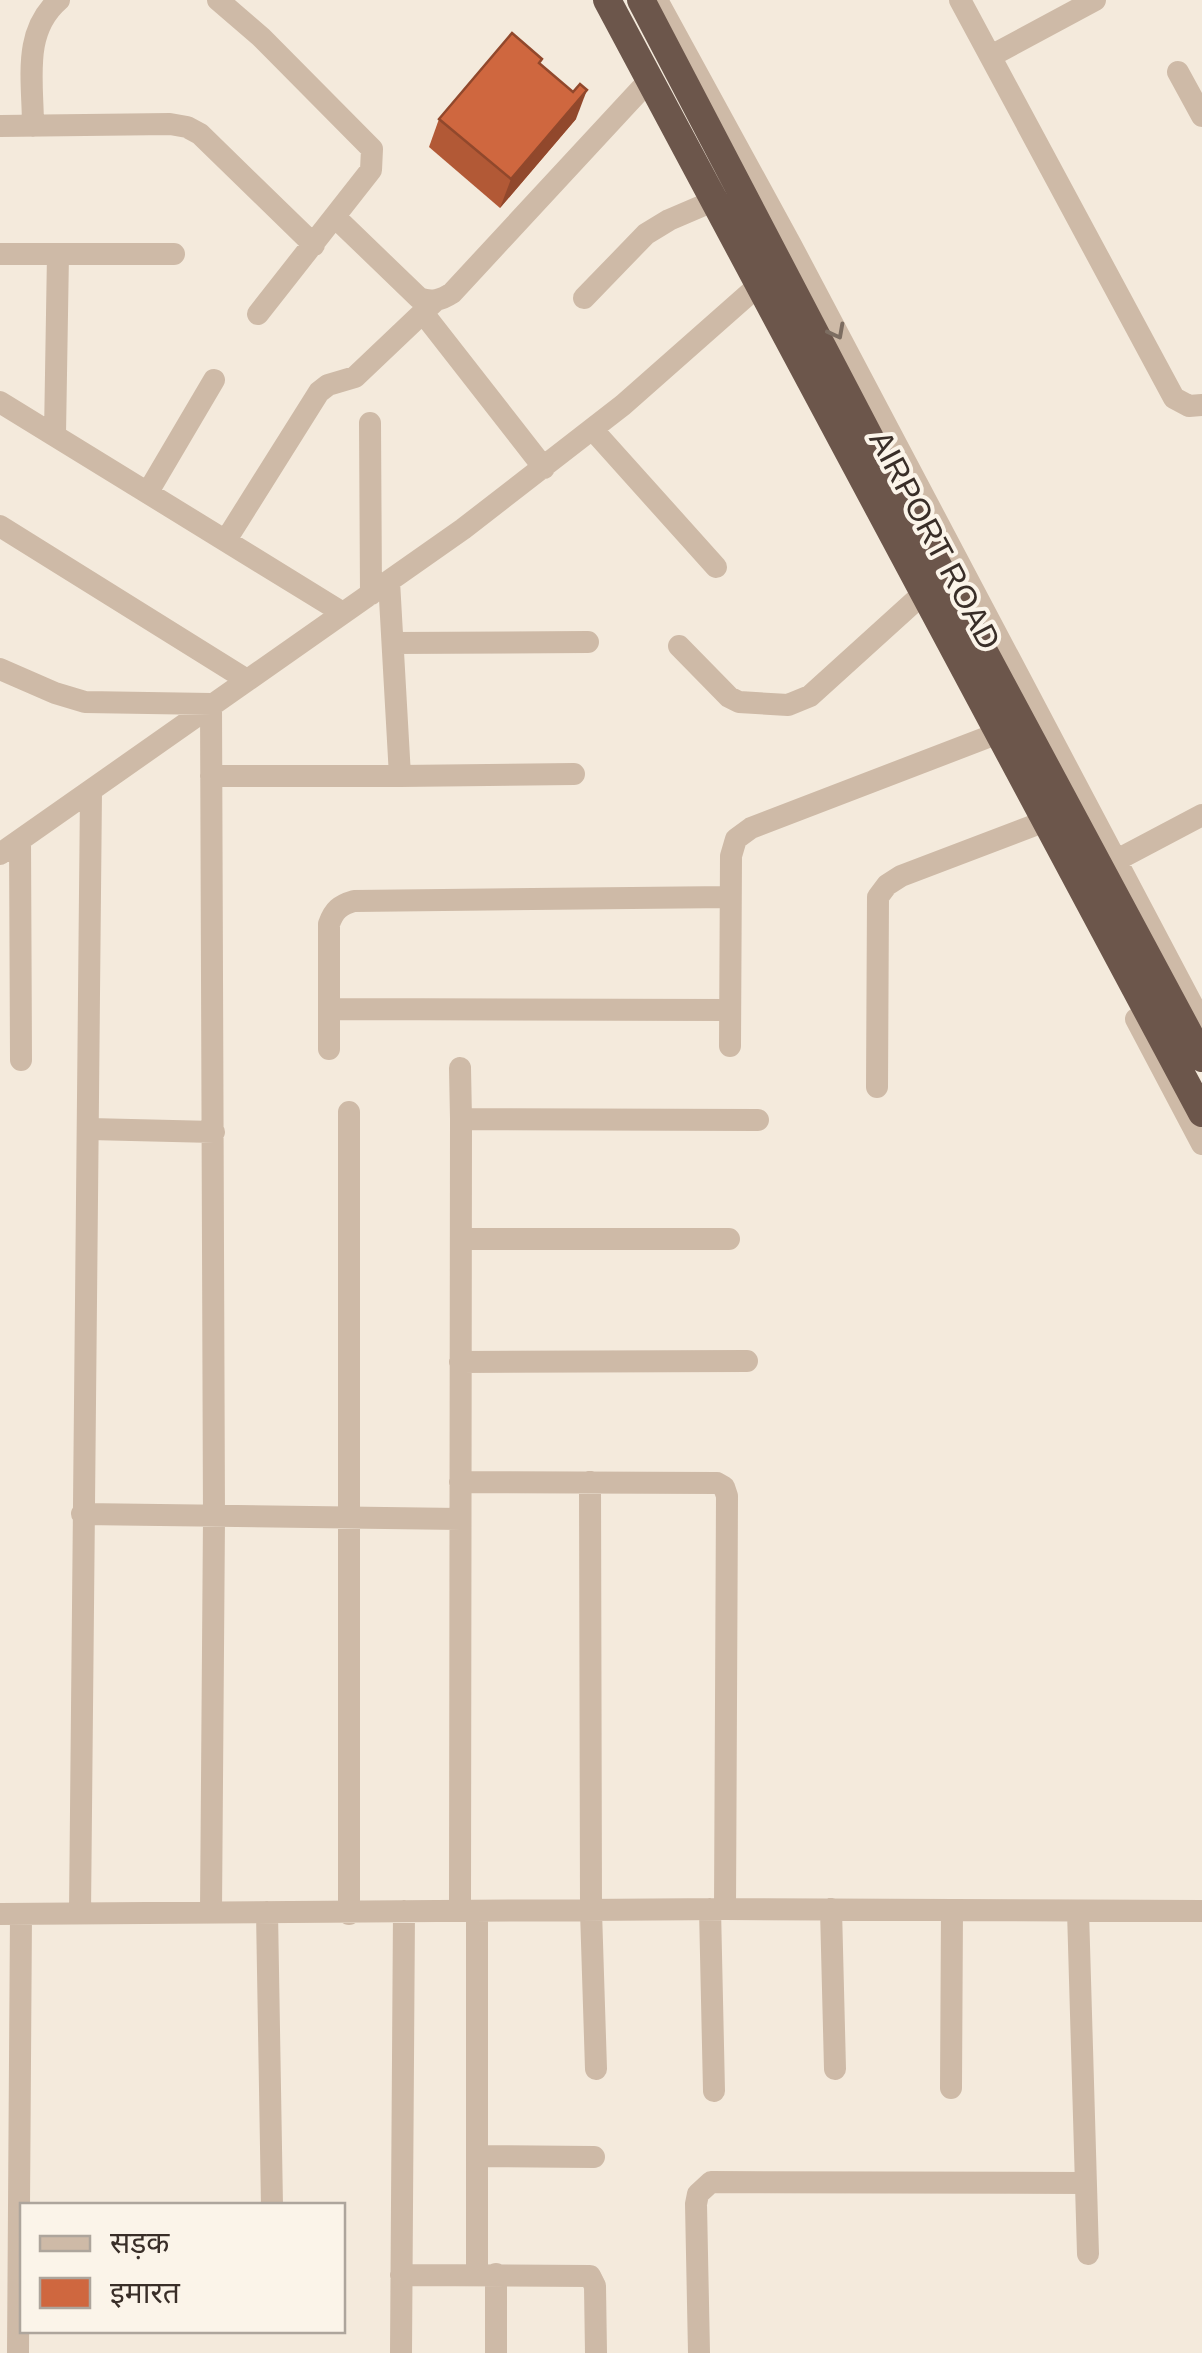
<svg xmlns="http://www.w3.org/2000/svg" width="1202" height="2353" viewBox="0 0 1202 2353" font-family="Arial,'Noto Sans Devanagari',sans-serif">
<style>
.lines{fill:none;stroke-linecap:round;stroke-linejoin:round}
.minor{stroke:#cebaa7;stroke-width:22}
.trunk{stroke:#6c564b;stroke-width:28}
.wall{fill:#b25936}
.shaded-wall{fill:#91482c}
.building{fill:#cf673f;stroke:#91482c;stroke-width:2.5}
.oneway{stroke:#7c6d61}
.labels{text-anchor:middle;stroke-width:8;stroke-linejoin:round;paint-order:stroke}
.street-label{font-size:32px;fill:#392e28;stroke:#fbf4e9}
</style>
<rect width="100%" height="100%" fill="#f4eadc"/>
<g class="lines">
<path class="minor" d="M218 0 261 37 372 149 371 170 258 314
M657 0 791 245 1202 1023
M960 0 1174 398 1189 406 1202 405
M991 56 1095 0
M1178 72 1202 116
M0 126 170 124 187 127 200 134 314 245
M33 126C33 81 22 32 59 0
M335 217 419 298C432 303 441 300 452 293L641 89
M0 254H174
M584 298 646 234 669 220 704 205
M423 313 544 468
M0 402 343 613
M370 423 371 594
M593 430 716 567
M55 434 58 254
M148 492 214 380
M0 526 247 680
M226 540 319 392 328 385 355 377 435 301
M389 581 400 776 574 774
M393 643 588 642
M679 646 729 697 739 702 788 705 810 696 916 600
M0 669 55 693 85 702 211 704 214 1518 211 1912
M211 776H400
M20 840 21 1060
M0 854 463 529 623 405 751 292
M1115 861 1202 815
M329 1009 730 1010
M1136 1019 1202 1144
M730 1046 731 856 736 839 751 828 988 737
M329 1049V924C334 910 340 905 354 901L730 897
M460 1068 461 1119
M877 1087 878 897 887 885 901 876 1035 825
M349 1112V1914
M90 1129 214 1132
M461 1239H729
M460 1362 747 1361
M460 1482 717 1483 724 1487 727 1496 725 1909
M590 1482 591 1911 596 2069
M82 1514 460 1519
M710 1909 714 2091
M831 1909 835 2069
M460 1911 461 1119 758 1120
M477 1911V2274
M1078 1911 1088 2254
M267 1912 272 2206
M80 1913 91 791
M0 1914 725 1909 1202 1911
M951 2088 952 1910
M477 2156 594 2157
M496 2274V2353
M401 2275 590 2276 595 2286 596 2353
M18 2353 21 1914
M401 2353 404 1911
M699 2353 696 2204 698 2194 711 2182 1085 2183"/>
<path class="trunk" d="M607 0 1202 1113
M641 0 894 484 1202 1058"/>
</g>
<path class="wall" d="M540 64 576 119 500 208 429 147 439 119Z"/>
<path class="shaded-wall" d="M587 90 576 119 500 208 511 179Z"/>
<path class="building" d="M512 33 542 59 539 63 573 92 580 84 587 90 511 179 439 119Z"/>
<defs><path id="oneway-chevron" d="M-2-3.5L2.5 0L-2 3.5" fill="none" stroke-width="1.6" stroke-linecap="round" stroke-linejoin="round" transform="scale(2.5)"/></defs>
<use class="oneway" href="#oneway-chevron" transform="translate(837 332) rotate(62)"/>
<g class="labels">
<g class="street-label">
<text transform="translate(935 540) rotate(62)" y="11">AIRPORT ROAD</text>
</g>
</g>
<rect x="20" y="2203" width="325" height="130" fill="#fbf4e9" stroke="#ada59c" stroke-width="2.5"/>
<rect x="40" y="2236" width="50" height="15" fill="#cebaa7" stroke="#ada59c" stroke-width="2.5"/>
<text x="110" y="2253" font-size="30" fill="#392e28">सड़क</text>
<rect x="40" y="2278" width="50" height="30" fill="#cf673f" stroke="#ada59c" stroke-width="2.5"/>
<text x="110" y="2303" font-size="30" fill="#392e28">इमारत</text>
</svg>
